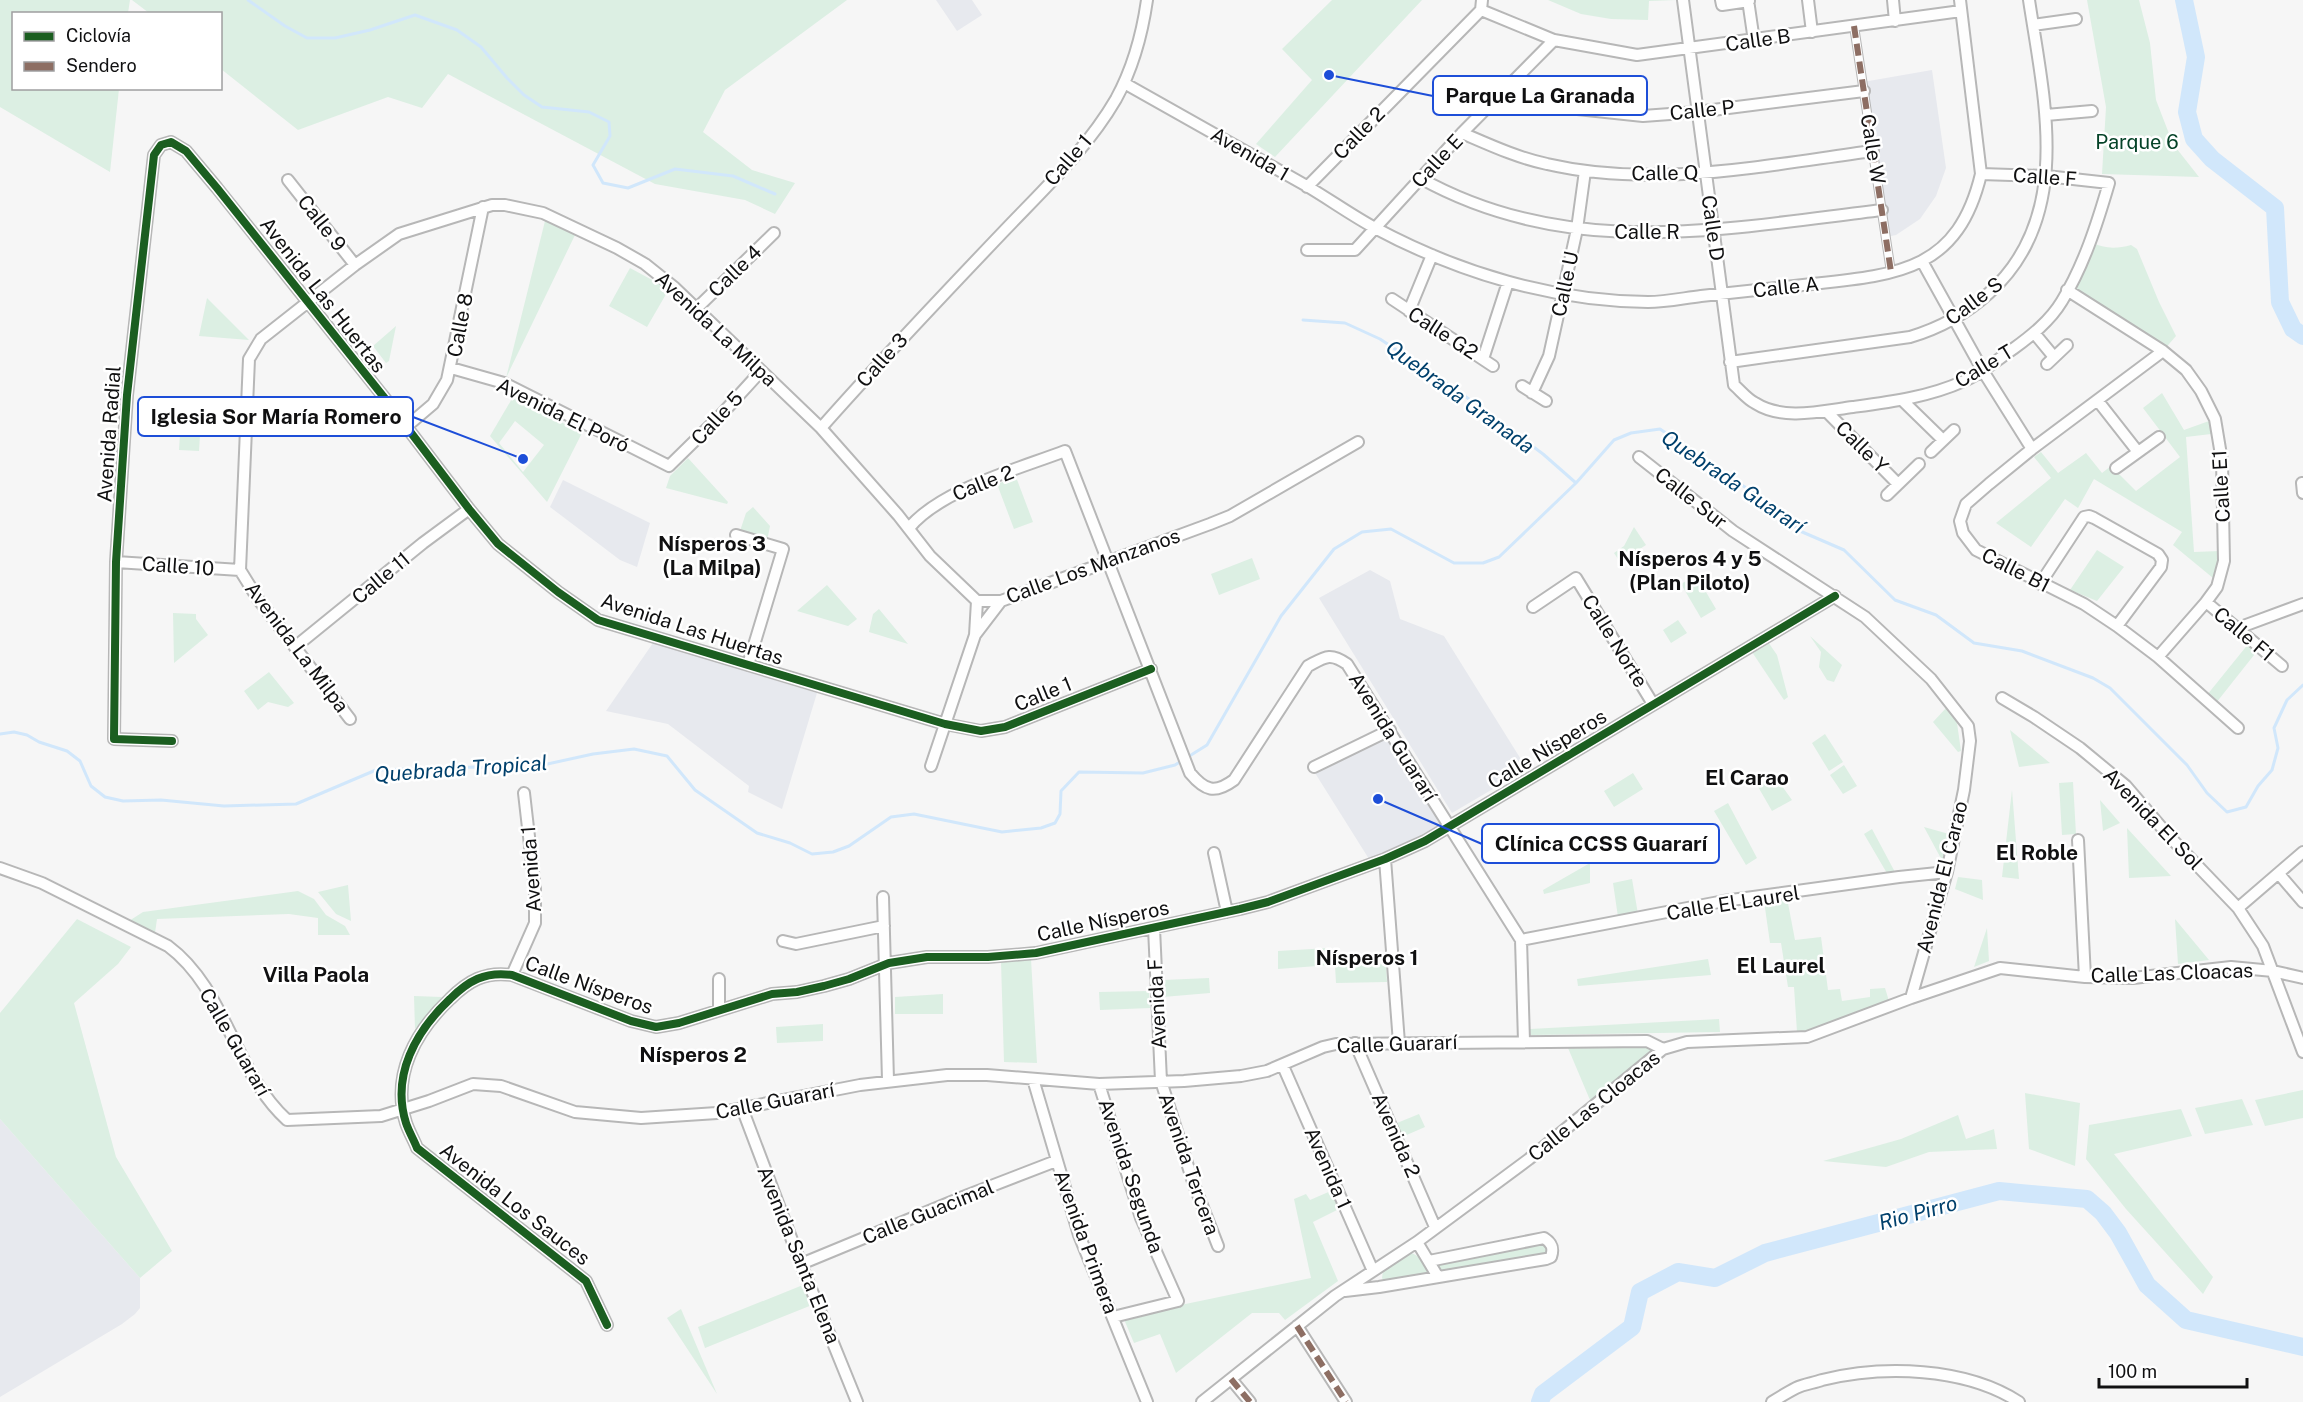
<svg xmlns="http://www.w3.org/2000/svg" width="2303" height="1402" viewBox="0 0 2303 1402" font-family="'Public Sans',sans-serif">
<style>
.built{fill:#e7e9ee}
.green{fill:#dcefe3;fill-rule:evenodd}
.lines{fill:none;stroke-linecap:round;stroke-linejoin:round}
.stream{stroke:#d1e7fb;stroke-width:3}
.river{stroke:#d1e7fb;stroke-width:18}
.pedestrian-casing{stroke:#b7b7b7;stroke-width:10}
.minor-casing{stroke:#b7b7b7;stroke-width:14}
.pedestrian{stroke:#fefefe;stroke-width:8}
.minor{stroke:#fefefe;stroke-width:10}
.quiet{stroke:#8d6e63;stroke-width:6;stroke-dasharray:12 6;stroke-linecap:butt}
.cycleway-casing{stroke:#fff;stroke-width:11}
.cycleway{stroke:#1b5e20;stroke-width:8}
.labels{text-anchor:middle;stroke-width:5;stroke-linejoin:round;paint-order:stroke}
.street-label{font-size:20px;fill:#101011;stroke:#fff}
.park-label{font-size:20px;fill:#054328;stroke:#fff}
.water-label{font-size:21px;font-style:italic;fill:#00406c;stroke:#fff}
.neighbourhood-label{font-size:21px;font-weight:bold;fill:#101011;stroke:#fff}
.leader{fill:none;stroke:#1d4ed8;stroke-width:2}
.callout-dot{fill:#1d4ed8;stroke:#fff;stroke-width:2}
.callout{fill:#fff;stroke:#1d4ed8;stroke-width:2}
.callout-label{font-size:21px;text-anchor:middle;font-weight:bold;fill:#101011}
</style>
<rect width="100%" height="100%" fill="#f6f6f6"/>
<path class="built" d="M936 0H972L982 15 957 31Z
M1932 70 1946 168 1936 196 1920 219 1896 235 1886 237 1863 82Z
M563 480 650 523 637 567 620 560 550 507Z
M1370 570 1390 581 1400 619 1444 636 1527 769 1452 813 1319 598Z
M653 643 817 693 782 809 748 792 749 786 668 724 606 711Z
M1386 737 1441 826 1369 859 1315 773Z
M0 1119 140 1278V1308L135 1314 122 1324 0 1397Z"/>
<path class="green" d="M0 0H130L128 13 14 14V88L119 89 110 172 0 107Z
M132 0H847L725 90 703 132 752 170 795 183 775 214 745 200 655 184 448 74 422 108 388 97 298 130 221 69 220 14 149 13Z
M1332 0H1422L1275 157 1256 144 1312 80 1282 49Z
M1548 0H1677L1649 1 1648 20 1611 19 1581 14Z
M2087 0H2139L2150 43 2156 100 2173 144 2199 177 2102 174 2106 107Z
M545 221 575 235 506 378Z
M2090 242C2105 249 2116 249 2131 245L2137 249 2159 302 2176 336 2163 351 2068 290Z
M630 268 669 289 647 327 609 306Z
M207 298 249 340 199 336Z
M396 326 389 361 386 363 373 346Z
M2162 393 2184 430 2209 421 2211 434 2186 437 2194 552 2220 551 2213 578 2173 545 2182 532 2094 479 2078 508 2065 499 2031 547 1996 523 2051 478 2034 457 2041 452 2058 473 2086 453 2102 473 2111 466 2136 491 2180 457 2143 408Z
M513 397 582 433 547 502 490 436ZM515 421 544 445 523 472 499 443Z
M182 403 202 404 199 451 179 450Z
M688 458 728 502 727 504 666 488 670 476Z
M1016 477 1033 522 1014 529 997 484Z
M753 507 770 526 767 541 739 534 746 513Z
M1634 527 1646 545 1620 562 1614 553 1624 546Z
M2097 550 2124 567 2097 601 2070 590Z
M1252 558 1260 579 1219 595 1211 574Z
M1696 575 1716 609 1701 618 1681 584Z
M827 585 857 619 848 626 797 611Z
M879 609 908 644 869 632 873 614Z
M173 613 196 614V619L208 635 174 663Z
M1678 620 1687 633 1671 643 1663 630Z
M1810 636 1842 665 1834 682 1827 680 1819 667 1821 652Z
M1766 639 1777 655 1788 697 1784 700 1750 649Z
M2249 643 2258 650 2216 703 2207 695Z
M269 672 294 703 288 707 268 702 258 710 244 691Z
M1947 707 1957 723 1961 751 1958 752 1933 722Z
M2010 730 2050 763 2019 767Z
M1825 734 1843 762 1829 771 1812 743Z
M1844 765 1857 786 1843 794 1830 775Z
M1633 773 1643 789 1614 807 1604 791Z
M1774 775 1792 800 1772 811 1757 785Z
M2073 782 2076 834 2062 835 2059 783Z
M2012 790 2019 879 2002 877Z
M2100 800 2120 823 2103 831Z
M1728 803 1757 858 1746 865 1714 811Z
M1601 823 1617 831 1621 862H1605L1602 847 1592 848 1587 832Z
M1924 827 1949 834 1944 864Z
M2127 828 2171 876 2129 878Z
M1872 829 1896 874 1888 875 1864 834Z
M1590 863V883L1544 894 1543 890Z
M1958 877 1982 880 1983 900 1955 889Z
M1632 879 1638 914 1618 917 1613 883Z
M348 885 351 921 336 914 318 892Z
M298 891 314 899 326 915 345 926 350 935H318V918L289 914 157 919 155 933 129 921 143 912Z
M1787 898 1795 940 1821 937 1828 990 1840 989 1842 1001 1870 997V989L1885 988 1889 1001 1812 1030 1797 1032 1794 987H1788L1781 943H1770L1764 901Z
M77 919 131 947 118 964 74 1003 116 1157 172 1251 140 1278 0 1119V1013Z
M2175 919 2209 960 2178 964Z
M1987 928 1989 961 1974 967Z
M1329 948 1330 965 1278 969V951Z
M1031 959 1037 1063 1004 1062 1001 962Z
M1708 959 1711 975 1578 986 1577 979Z
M1386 964 1387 982 1336 983 1335 966Z
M1209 978 1210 993 1163 997V980Z
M1149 991 1150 1008 1100 1010 1099 992Z
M943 994V1014H895V997Z
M414 996 442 997 415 1029Z
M1719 1019 1720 1032 1531 1035 1530 1029Z
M823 1024V1041L777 1043 776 1027Z
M1646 1045 1652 1051 1590 1100 1568 1048Z
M2303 1090V1118L2265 1126 2255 1100Z
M2025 1093 2080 1103 2075 1166 2029 1149Z
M2242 1099 2253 1125 2205 1134 2195 1108Z
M2181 1109 2192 1136 2114 1154 2213 1277 2203 1294 2126 1209 2086 1159 2089 1125Z
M1419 1114 1425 1127 1402 1137 1397 1123Z
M1958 1115 1966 1139 1994 1129 1997 1149 1929 1152 1886 1167 1823 1161 1901 1139Z
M1333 1190 1341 1208 1313 1222 1338 1281 1285 1320 1279 1313H1252L1176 1373 1160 1334 1134 1343 1123 1317 1311 1278 1294 1199 1306 1194 1310 1200Z
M1547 1242 1548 1252 1545 1255 1439 1273 1436 1262Z
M1411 1253C1421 1256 1425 1265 1430 1274L1384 1281 1382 1278 1383 1271Z
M803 1285 812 1305 705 1348 698 1327Z
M681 1309 717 1394 667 1318Z"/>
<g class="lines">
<path class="stream" d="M248 0 285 26 307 38H335L370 30 415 15 457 30 481 47 507 78 524 95 542 107 589 112 609 122 610 136 593 165 603 183 628 188 675 169 733 176 775 194
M1303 320 1345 323 1380 339 1458 391 1543 454 1576 483
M0 734 14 732 27 735 39 742 67 751 80 761 91 786 105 797 123 801 161 800 224 806 296 804 376 770 475 767 520 770 593 754 634 749 667 756 695 790 757 833 790 843 812 854 833 852 849 846 891 817 914 814 1002 832 1041 828 1055 823 1060 814 1061 791 1079 772 1143 773 1175 765 1207 745 1281 616 1334 549 1362 532 1391 529 1454 563H1483L1499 557 1576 483 1614 440 1631 433 1660 429 1758 496 1800 531 1844 550 1895 600 1936 615 1974 643 2022 651 2093 678 2110 688 2187 765 2207 793 2227 812 2246 807 2258 786 2272 770 2278 748 2274 728 2287 700 2303 685"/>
<path class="river" d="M2184 0 2196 57 2187 112 2194 139 2212 159 2275 208 2280 302 2293 329 2303 336
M1540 1402 1543 1394 1632 1327 1640 1292 1678 1272 1715 1278 1765 1253 1999 1191 2087 1199 2103 1213 2118 1233 2147 1285 2186 1320 2303 1347"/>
<g class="pedestrian-casing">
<path id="pedestrian" d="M1854 26 1891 272"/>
</g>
<g class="minor-casing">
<path id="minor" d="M1683 0 1734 385C1741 391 1747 399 1755 403 1783 421 1822 411 1853 407 1890 402 1929 397 1964 381 1982 373 1997 360 2013 349 2031 336 2050 321 2062 301 2084 265 2097 224 2109 183L2046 176 1981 174
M1721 0 1722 5 1749 1
M1748 0 1754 41
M1808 0 1812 32
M1893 0 1895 21
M1481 10 1554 40 1637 55 1961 11
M2033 25 2076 19
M1124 83C1184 117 1245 151 1305 185 1329 199 1351 215 1375 228 1459 273 1553 301 1648 302 1666 302 1684 298 1701 296 1738 292 1775 288 1812 284 1899 275 1958 270 1981 174L1960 0
M1506 89 1568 108 1643 116 1697 112 1864 91
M2046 115 2092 111
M1462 133C1490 145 1518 158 1547 164 1655 189 1766 165 1873 151
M1420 178C1569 261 1722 229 1882 210
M288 180 355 265
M1307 187 1481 10 1482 0
M1307 250H1355L1462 133 1554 40
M1923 263 1983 371 2032 449
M2067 290 2163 351 2186 370 2201 391 2215 419 2222 461 2224 561 2217 587 2206 602 2158 657
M1392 299 1493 366
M696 309 774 233
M1409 311 1432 255
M2035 334 2054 357
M2163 351 2032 449 1989 484 1966 504 1960 521 1963 533 1976 550 2084 604 2117 626 2158 657 2238 728
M1483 359 1508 282
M1730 362 1910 337C1940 328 1966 314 1989 293 2074 217 2044 99 2029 0
M2047 364 2067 345
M451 368 504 383 669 466 720 416 761 371
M1522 386 1546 401
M1532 393 1549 356 1577 229 1585 171
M1902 400 1943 440
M2098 401 2138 452
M1826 411 1898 484
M406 427 433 404 447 380 483 207
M821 428C880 361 942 296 1004 231 1043 190 1087 149 1116 99 1133 68 1142 35 1147 0
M1931 452 1954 430
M1639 457 1733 531 1865 617 1931 679 1968 726 1970 741 1964 790 1947 872 1911 998
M2116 468 2159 437
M2302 483 2303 493
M1887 495 1919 464
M909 528C940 490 1018 469 1065 451L1190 773C1205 791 1215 794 1234 780L1308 666C1325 657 1330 652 1347 664L1521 940 1524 1041
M736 535 783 549 748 665
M116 562 240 570
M2040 584 2084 517 2089 516 2094 518 2158 554 2162 560 2161 567 2117 626
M977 601H1001L1210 524 1230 516 1358 442
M2206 602 2282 666
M1533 607 1576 578 1653 704
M2238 628 2303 604
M975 635 1001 601
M295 647 423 543 469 509
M2002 698 2034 717 2080 748 2126 786 2168 835 2238 908 2263 946 2303 1052
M350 719 258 599 240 570 249 359 261 339 355 265 399 234 492 205H505L543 213 617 248 645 264 675 288 821 428 898 515 930 556 977 601
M172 741 114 739 116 562 127 395 154 155 161 145 171 142 186 151 217 188 383 396 469 509 498 544 558 592 598 620 945 724 981 731 1005 727 1151 669
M931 766 975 635 977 601
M1314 767 1390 730
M2078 840 2085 977
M1214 853 1227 912
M1385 859 1399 1043
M0 868 42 883 168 946C226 989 234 1072 287 1120L381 1116 429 1101 473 1084 501 1086 575 1112 641 1118 717 1113 860 1085 947 1075H987L1099 1084 1184 1081 1241 1076 1267 1071 1323 1047 1336 1044 1647 1041 1663 1049
M2279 874 2303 902
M883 897 888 1080
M2238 908 2303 852
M1154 928 1161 1081 1193 1182 1218 1246
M1521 940 1724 901 1899 877 1947 872
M783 941 796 944 884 926
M512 975 535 923V889L524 793
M719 1010V979
M1355 1043 1435 1227
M1283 1066 1373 1271
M1033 1079 1079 1235 1147 1402
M1099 1084 1141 1218 1178 1301 1113 1317
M742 1108 801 1264 857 1402
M1417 1242 1438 1277
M801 1264 968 1195 1056 1161
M1345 1291 1379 1287 1546 1259 1551 1257C1554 1248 1552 1243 1544 1238L1429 1261
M607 1325 586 1281 417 1148C414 1140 409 1132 406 1123 391 1075 416 1031 450 999 468 981 485 971 512 975L631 1021 656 1027 679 1023 772 994 797 992 824 986 849 979 889 963 927 957H988L1036 953 1240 909 1268 902 1385 859 1425 841 1835 596
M1297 1326 1346 1402
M1231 1379 1250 1402
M1202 1402 1335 1296 1417 1242 1529 1159 1663 1049 1687 1042 1807 1037 1911 998 2000 968 2085 977 2133 978 2231 967 2273 971 2303 978
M1772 1402C1780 1397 1788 1392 1796 1388 1804 1384 1814 1383 1822 1380 1883 1365 1965 1367 2019 1402"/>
</g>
<use href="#pedestrian" class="pedestrian"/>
<use href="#minor" class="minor"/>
<path class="quiet" d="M1854 26 1891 272
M1297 1326 1346 1402
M1231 1379 1250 1402"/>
<g class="cycleway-casing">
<path id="cycleway" d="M172 741 114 739 116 562 127 395 154 155 161 145 171 142 186 151 217 188 383 396 469 509 498 544 558 592 598 620 945 724 981 731 1005 727 1151 669
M607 1325 586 1281 417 1148C414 1140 409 1132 406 1123 391 1075 416 1031 450 999 468 981 485 971 512 975L631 1021 656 1027 679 1023 772 994 797 992 824 986 849 979 889 963 927 957H988L1036 953 1240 909 1268 902 1385 859 1425 841 1835 596"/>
</g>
<use href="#cycleway" class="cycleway"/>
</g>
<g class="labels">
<g class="street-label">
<text transform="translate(1758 40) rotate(-8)" y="7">Calle B</text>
<text transform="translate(1702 110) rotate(-6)" y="7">Calle P</text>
<text transform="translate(1359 133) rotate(-46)" y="7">Calle 2</text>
<text transform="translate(1873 149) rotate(81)" y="7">Calle W</text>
<text transform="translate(1250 154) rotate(30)" y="7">Avenida 1</text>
<text transform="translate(1068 160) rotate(-49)" y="7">Calle 1</text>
<text transform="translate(1437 161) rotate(-47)" y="7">Calle E</text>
<text transform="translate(1665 173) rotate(-1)" y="7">Calle Q</text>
<text transform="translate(2045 177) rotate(4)" y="7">Calle F</text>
<text transform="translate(322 223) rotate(52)" y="7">Calle 9</text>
<text transform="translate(1713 228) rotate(82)" y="7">Calle D</text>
<text x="1647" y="239">Calle R</text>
<text transform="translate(735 271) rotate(-44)" y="7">Calle 4</text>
<text transform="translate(1565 284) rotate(-78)" y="7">Calle U</text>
<text transform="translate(1786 287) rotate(-6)" y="7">Calle A</text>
<text transform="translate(323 295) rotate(52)" y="7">Avenida Las Huertas</text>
<text transform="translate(1974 301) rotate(-37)" y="7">Calle S</text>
<text transform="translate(460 325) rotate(-79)" y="7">Calle 8</text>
<text transform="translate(716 329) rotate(43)" y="7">Avenida La Milpa</text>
<text transform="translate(1443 333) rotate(33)" y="7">Calle G2</text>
<text transform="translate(882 360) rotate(-48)" y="7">Calle 3</text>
<text transform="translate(1984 366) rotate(-31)" y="7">Calle T</text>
<text transform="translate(563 415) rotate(26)" y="7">Avenida El Poró</text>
<text transform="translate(717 418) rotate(-47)" y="7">Calle 5</text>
<text transform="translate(109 434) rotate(-86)" y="7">Avenida Radial</text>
<text transform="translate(1862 447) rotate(45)" y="7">Calle Y</text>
<text transform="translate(983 483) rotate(-22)" y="7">Calle 2</text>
<text transform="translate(2221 486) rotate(-93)" y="7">Calle E1</text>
<text transform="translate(1691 498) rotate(38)" y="7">Calle Sur</text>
<text transform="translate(178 566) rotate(4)" y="7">Calle 10</text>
<text transform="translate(1093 566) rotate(-20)" y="7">Calle Los Manzanos</text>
<text transform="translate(2016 570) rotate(27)" y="7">Calle B1</text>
<text transform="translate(381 578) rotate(-40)" y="7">Calle 11</text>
<text transform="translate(692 629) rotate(18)" y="7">Avenida Las Huertas</text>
<text transform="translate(2244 634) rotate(40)" y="7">Calle F1</text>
<text transform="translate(1615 641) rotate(58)" y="7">Calle Norte</text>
<text transform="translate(297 647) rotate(53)" y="7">Avenida La Milpa</text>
<text transform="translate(1043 694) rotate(-22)" y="7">Calle 1</text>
<text transform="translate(1393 737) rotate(58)" y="7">Avenida Guararí</text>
<text transform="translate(1547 749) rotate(-31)" y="7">Calle Nísperos</text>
<text transform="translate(2153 819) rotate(46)" y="7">Avenida El Sol</text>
<text transform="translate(531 869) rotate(-94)" y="7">Avenida 1</text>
<text transform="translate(1942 877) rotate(-76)" y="7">Avenida El Carao</text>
<text transform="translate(1733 903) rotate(-9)" y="7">Calle El Laurel</text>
<text transform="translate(1103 921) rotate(-12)" y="7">Calle Nísperos</text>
<text transform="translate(2172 973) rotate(-2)" y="7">Calle Las Cloacas</text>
<text transform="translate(589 985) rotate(20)" y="7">Calle Nísperos</text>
<text transform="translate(1157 1004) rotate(-93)" y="7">Avenida F</text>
<text transform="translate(235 1042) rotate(60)" y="7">Calle Guararí</text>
<text transform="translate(1397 1044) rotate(-2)" y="7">Calle Guararí</text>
<text transform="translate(775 1101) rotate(-11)" y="7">Calle Guararí</text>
<text transform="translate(1594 1106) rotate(-39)" y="7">Calle Las Cloacas</text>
<text transform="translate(1396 1135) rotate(66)" y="7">Avenida 2</text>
<text transform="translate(1189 1164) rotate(71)" y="7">Avenida Tercera</text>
<text transform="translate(1328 1168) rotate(66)" y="7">Avenida 1</text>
<text transform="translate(1131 1176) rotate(71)" y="7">Avenida Segunda</text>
<text transform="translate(515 1204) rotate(38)" y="7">Avenida Los Sauces</text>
<text transform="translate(928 1212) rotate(-22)" y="7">Calle Guacimal</text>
<text transform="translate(1086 1242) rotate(70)" y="7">Avenida Primera</text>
<text transform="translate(799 1255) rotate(68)" y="7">Avenida Santa Elena</text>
</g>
<g class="park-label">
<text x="2137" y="149">Parque 6</text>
</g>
<g class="water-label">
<text transform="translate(1460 397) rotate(36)" y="7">Quebrada Granada</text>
<text transform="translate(1733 482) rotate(34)" y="7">Quebrada Guararí</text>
<text transform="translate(461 769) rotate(-4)" y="7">Quebrada Tropical</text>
<text transform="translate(1918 1213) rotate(-15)" y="7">Rio Pirro</text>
</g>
<g class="neighbourhood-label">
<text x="712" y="551">Nísperos 3<tspan x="712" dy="24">(La Milpa)</tspan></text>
<text x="1690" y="566">Nísperos 4 y 5<tspan x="1690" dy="24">(Plan Piloto)</tspan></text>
<text x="1747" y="785">El Carao</text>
<text x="2037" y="860">El Roble</text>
<text x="1367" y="965">Nísperos 1</text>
<text x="1781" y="973">El Laurel</text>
<text x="316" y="982">Villa Paola</text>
<text x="693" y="1062">Nísperos 2</text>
</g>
</g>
<path class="leader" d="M1329 75L1433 96M523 459L413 417M1378 799L1482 844"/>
<g class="callout-dot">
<circle cx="1329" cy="75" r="6"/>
<circle cx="523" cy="459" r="6"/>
<circle cx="1378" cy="799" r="6"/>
</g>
<g class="callout">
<rect x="1433" y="76" width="214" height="39" rx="6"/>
<rect x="138" y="397" width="275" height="39" rx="6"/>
<rect x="1482" y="824" width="237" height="39" rx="6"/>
</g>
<g class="callout-label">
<text x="1540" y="103">Parque La Granada</text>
<text x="276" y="424">Iglesia Sor María Romero</text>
<text x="1601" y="851">Clínica CCSS Guararí</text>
</g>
<rect x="12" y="12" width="210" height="78" fill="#ffffff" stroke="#9f9fa0" stroke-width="1.5"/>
<rect x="24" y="32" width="30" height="9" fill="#1b5e20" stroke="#9f9fa0" stroke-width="1.5"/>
<text x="66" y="42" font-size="18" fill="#101011">Ciclovía</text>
<rect x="24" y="62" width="30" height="9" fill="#8d6e63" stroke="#9f9fa0" stroke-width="1.5"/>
<text x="66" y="72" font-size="18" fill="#101011">Sendero</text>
<path d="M2099 1378v9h148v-9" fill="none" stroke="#101011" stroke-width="3"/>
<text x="2108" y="1378" font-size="18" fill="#101011" stroke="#ffffff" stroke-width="4.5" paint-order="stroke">100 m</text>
</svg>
